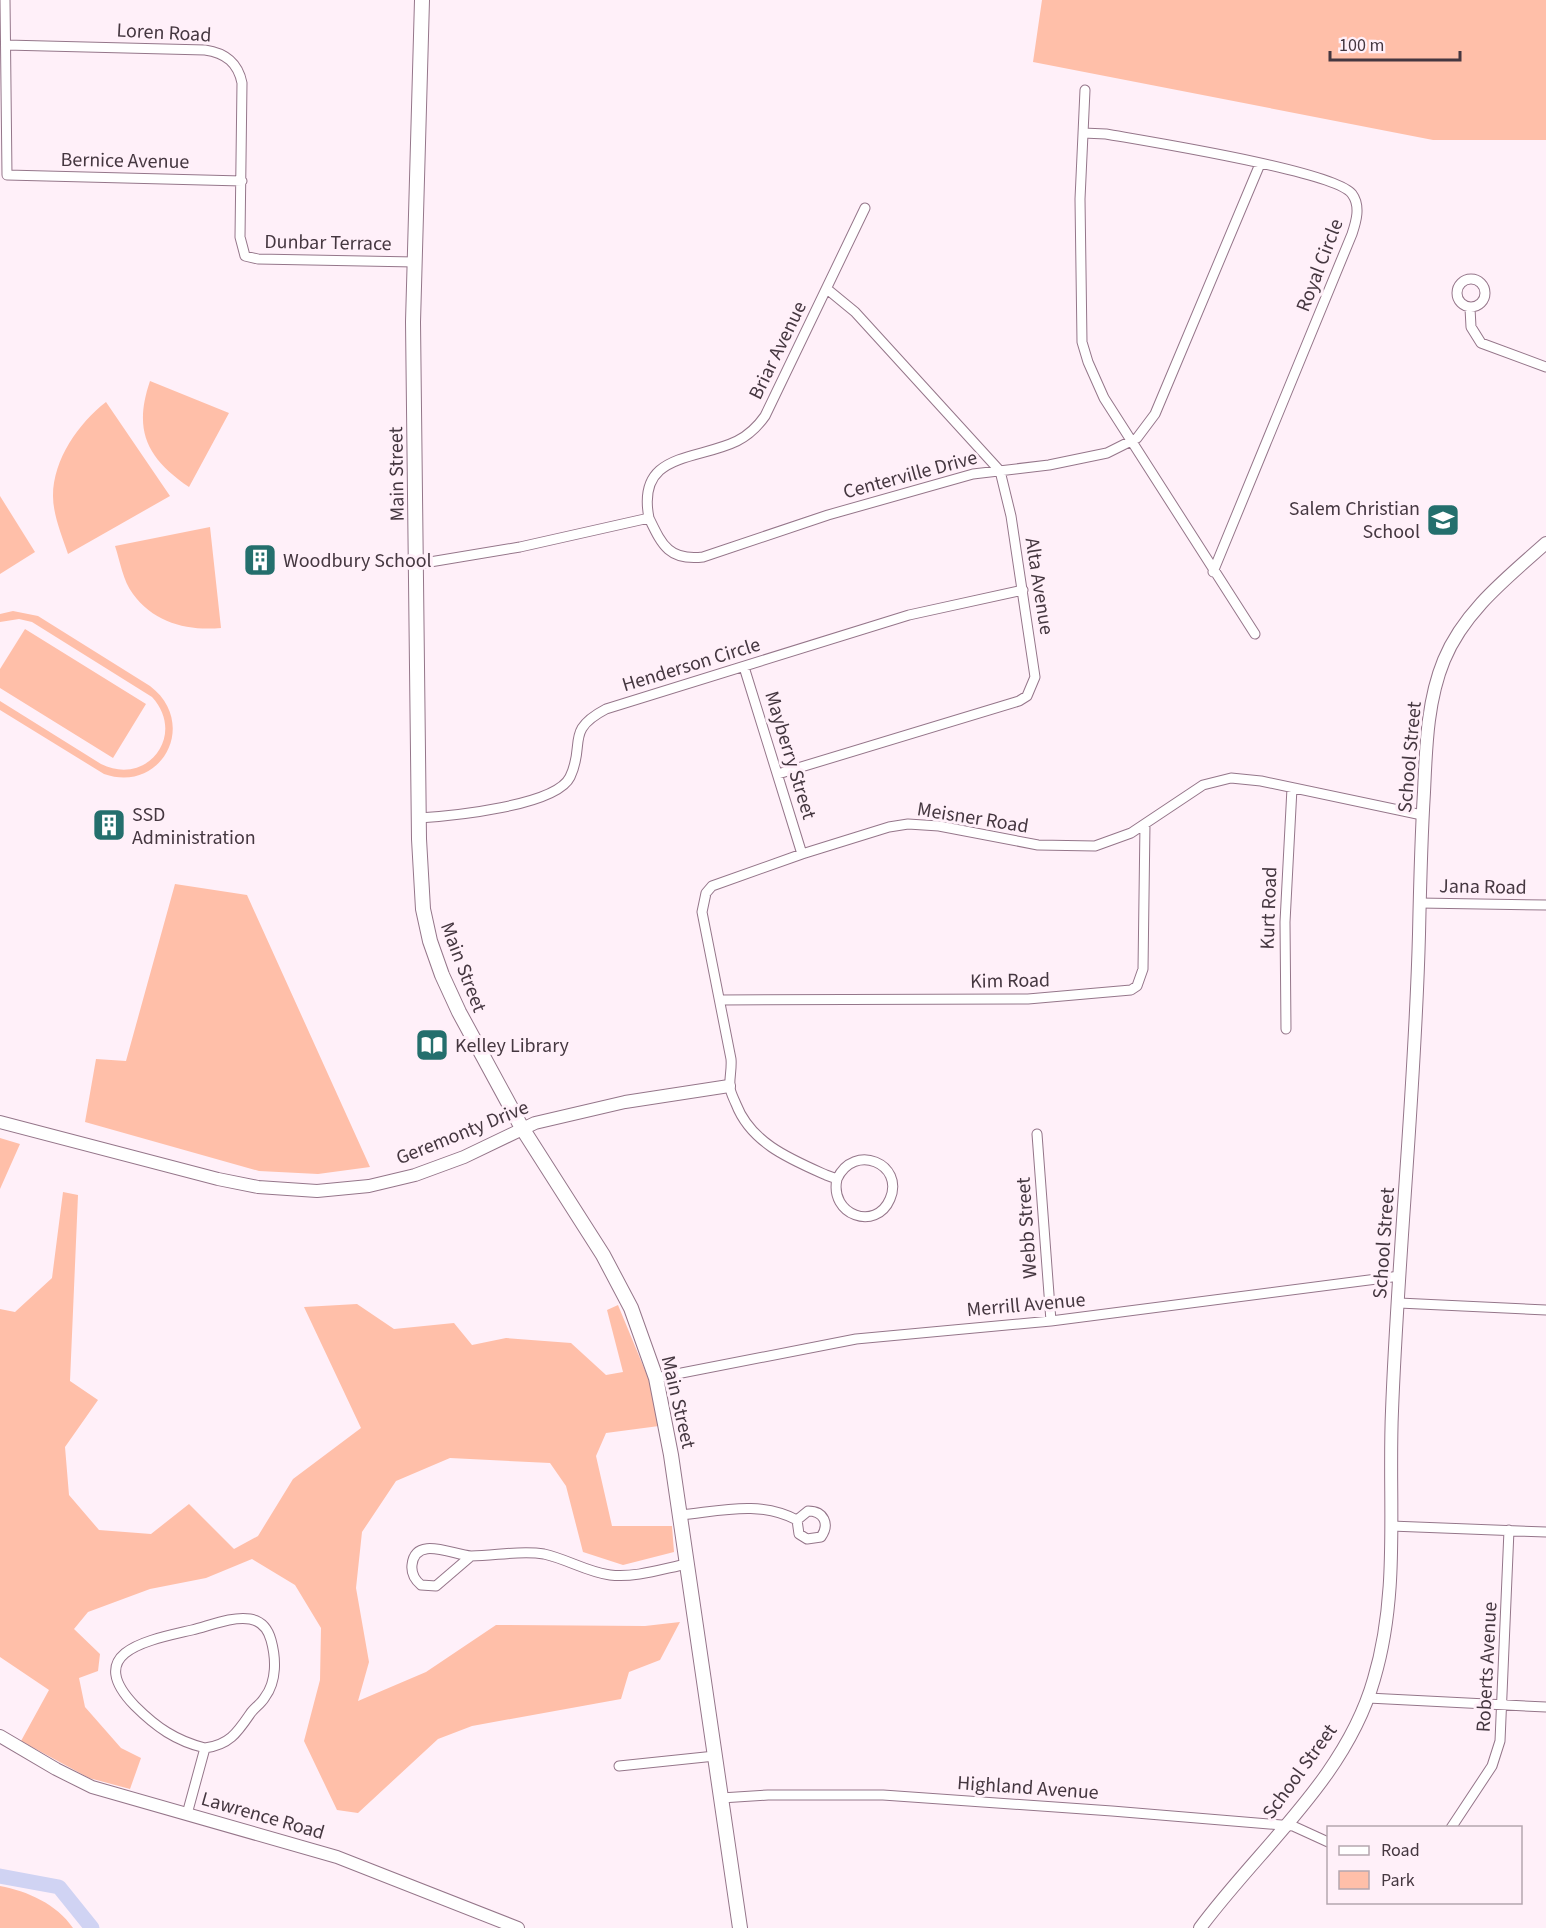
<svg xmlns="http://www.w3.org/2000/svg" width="1546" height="1928" viewBox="0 0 1546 1928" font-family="'Source Sans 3',sans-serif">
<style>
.green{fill:#ffbfa9}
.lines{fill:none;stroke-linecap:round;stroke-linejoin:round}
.river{stroke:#d0d3f3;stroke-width:15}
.minor-casing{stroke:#95768a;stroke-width:11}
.tertiary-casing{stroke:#95768a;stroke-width:14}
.secondary-casing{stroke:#95768a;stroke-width:16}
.minor{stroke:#fff;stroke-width:9}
.tertiary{stroke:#fff;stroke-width:12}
.secondary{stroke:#fff;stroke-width:14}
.labels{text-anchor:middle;stroke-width:6;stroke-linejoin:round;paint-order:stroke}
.street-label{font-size:20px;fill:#453740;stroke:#fff0f9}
.poi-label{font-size:20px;fill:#453740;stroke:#fff0f9;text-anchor:start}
</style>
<rect width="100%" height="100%" fill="#fff0f9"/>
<path class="green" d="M1042 0H1546V140H1433L1033 62Z
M150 381 229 413 189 487C147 458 133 431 150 381Z
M106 402 170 496 68 554C62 536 53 515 53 496 53 459 79 423 106 402Z
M0 496 35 552 0 574Z
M210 527 221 628C188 631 154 623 133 594 123 581 120 561 115 546Z
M13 611 38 616 150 686C199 723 162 794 104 774L0 710V701L101 764C147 787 187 735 152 697L32 622 19 619 0 622V614Z
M25 629 146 704 113 758 0 688V669Z
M175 884 247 895 370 1167 318 1174 259 1171 85 1122 96 1059 126 1061Z
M0 1138 20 1144 0 1189Z
M63 1192 78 1195 70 1381 98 1400 65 1447 69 1495 99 1530 151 1534 189 1504 234 1549 258 1536 293 1479 361 1428 304 1307 357 1304 394 1329 454 1323 472 1345 506 1338 571 1343 606 1375 623 1372 607 1310 618 1305 649 1380 659 1426 606 1433 596 1456 612 1526H672L674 1552 623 1565 583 1552 566 1486 550 1463 450 1458 396 1481 362 1532 356 1588 369 1662 358 1701 426 1672 496 1625 645 1626 680 1622 660 1660 629 1672 621 1699 472 1726 438 1739 358 1813 337 1810 304 1741 320 1680 321 1628 295 1585 252 1559 206 1578 150 1589 88 1612 74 1629 100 1654 98 1671 79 1678 85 1707 121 1748 141 1758 130 1789 89 1778 21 1741 49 1690 0 1657V1309L15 1312 52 1278Z
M0 1886C27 1891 57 1904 73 1928H0Z"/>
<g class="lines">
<path class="river" d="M0 1876 59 1887 92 1928"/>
<g class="minor-casing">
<path id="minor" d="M5 0 7 175 242 181
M6 45 205 50C226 53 238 63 242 83L240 237 245 256 258 259 415 262
M1085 90 1080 199 1082 342 1088 362 1104 398 1255 634
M1083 133 1106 134C1145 141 1335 171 1352 194 1361 206 1356 222 1352 234L1213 572
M1457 293a14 14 0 1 1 28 0a14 14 0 1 1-28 0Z
M1470 308 1471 327 1481 343 1546 367
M649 518C636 452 696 461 737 441 749 435 758 426 765 416L865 208
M418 564 520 547 649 518C662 545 669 561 703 557L828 515 973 474 1049 465 1107 453 1137 438 1155 414 1260 164
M744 667 802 854
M778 774 1019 701 1027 696 1035 677 1011 516 1000 471 855 312 827 289
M419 818C451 816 556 806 570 777 586 744 564 731 606 709L909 615 1023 590
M1419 903 1546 905
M720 1000 1028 999 1131 990 1137 986 1143 969 1145 824
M1286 1029 1285 922 1292 788
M1037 1134 1051 1321
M837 1179C829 1215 876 1232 890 1199 905 1164 854 1142 837 1179L826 1175C790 1159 751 1143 736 1104 734 1099 730 1092 730 1087 729 1079 732 1069 731 1059L702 912 706 893 712 886 802 854 889 827 908 824 939 826 1038 845 1095 846 1131 833 1203 785 1231 778 1261 781 1422 815
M1399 1303 1546 1310
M656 1378 856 1339 1051 1321 1400 1276
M680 1515C721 1511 759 1500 797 1520L799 1534 807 1539 821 1537C830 1524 824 1511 808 1511L797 1520
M1391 1526 1546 1532
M471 1556 436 1586 421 1585C415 1580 411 1574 412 1565 415 1535 453 1555 471 1556 495 1556 519 1550 544 1554 567 1559 587 1572 610 1575 635 1578 662 1569 687 1564
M1368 1698 1546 1707
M619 1766 715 1756
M721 1798 768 1795H883L1112 1811 1293 1826 1328 1842
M187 1814 205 1748C229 1745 237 1733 250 1714 254 1708 261 1704 265 1697 277 1681 276 1658 271 1640 268 1629 262 1621 250 1619 232 1616 209 1626 192 1630 150 1640 82 1651 135 1706 156 1727 176 1741 205 1748
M1451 1828 1492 1766 1500 1741 1509 1530"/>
</g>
<g class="tertiary-casing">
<path id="tertiary" d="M0 1122 218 1179 258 1187 317 1191 369 1186 415 1175 464 1157 535 1123 625 1102 729 1086
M0 1736 56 1769 92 1787 337 1857 518 1928
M1200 1928C1260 1847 1346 1778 1374 1679 1400 1592 1388 1501 1392 1411 1398 1252 1415 1094 1419 934 1420 887 1421 840 1424 792 1426 748 1427 701 1444 660 1464 611 1508 577 1546 543"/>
</g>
<g class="secondary-casing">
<path id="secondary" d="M422 0 413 322 419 839 423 909 430 941 442 975 459 1012 522 1128 603 1255 631 1308 656 1378 671 1455 740 1928"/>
</g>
<use href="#minor" class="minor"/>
<use href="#tertiary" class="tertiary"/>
<use href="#secondary" class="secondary"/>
</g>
<defs>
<g id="school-square" transform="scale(1.725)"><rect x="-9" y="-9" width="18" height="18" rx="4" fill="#246f6d" stroke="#fff0f9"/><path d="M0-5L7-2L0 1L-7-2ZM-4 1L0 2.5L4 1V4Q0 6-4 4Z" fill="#fff"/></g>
<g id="building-square" transform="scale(1.725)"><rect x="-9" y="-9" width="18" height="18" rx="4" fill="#246f6d" stroke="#fff0f9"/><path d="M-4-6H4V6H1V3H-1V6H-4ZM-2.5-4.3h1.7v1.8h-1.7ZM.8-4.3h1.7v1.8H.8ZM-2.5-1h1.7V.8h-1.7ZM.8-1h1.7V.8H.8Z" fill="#fff"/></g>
<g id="library-square" transform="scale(1.725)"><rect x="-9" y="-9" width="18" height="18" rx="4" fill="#246f6d" stroke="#fff0f9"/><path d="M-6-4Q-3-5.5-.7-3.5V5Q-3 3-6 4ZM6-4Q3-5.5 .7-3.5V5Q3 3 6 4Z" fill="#fff"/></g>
</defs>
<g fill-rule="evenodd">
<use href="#school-square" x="1443" y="520"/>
<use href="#building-square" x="260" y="560"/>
<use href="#building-square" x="109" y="825"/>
<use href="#library-square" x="432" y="1045"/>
</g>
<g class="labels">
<g class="street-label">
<text transform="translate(164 32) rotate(3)" y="7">Loren Road</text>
<text transform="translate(125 160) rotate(1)" y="7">Bernice Avenue</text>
<text transform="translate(328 242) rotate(1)" y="7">Dunbar Terrace</text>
<text transform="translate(1319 265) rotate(-69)" y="7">Royal Circle</text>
<text transform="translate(777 350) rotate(-64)" y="7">Briar Avenue</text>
<text transform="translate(396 474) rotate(-91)" y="7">Main Street</text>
<text transform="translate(910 474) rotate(-15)" y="7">Centerville Drive</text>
<text transform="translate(1040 586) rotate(81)" y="7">Alta Avenue</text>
<text transform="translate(691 664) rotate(-17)" y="7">Henderson Circle</text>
<text transform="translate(791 755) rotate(73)" y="7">Mayberry Street</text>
<text transform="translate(1409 757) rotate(-85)" y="7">School Street</text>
<text transform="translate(973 817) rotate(9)" y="7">Meisner Road</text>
<text transform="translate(1483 886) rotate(1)" y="7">Jana Road</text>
<text transform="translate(1268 908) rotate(-88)" y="7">Kurt Road</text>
<text transform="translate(464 967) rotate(69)" y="7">Main Street</text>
<text transform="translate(1010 980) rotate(-1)" y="7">Kim Road</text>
<text transform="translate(462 1132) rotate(-22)" y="7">Geremonty Drive</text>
<text transform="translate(1026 1228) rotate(-94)" y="7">Webb Street</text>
<text transform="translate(1383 1243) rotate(-86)" y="7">School Street</text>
<text transform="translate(1026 1304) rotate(-5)" y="7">Merrill Avenue</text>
<text transform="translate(679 1402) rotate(77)" y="7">Main Street</text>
<text transform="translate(1486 1667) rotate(-87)" y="7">Roberts Avenue</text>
<text transform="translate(1299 1771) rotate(-54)" y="7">School Street</text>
<text transform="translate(1028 1787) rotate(4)" y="7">Highland Avenue</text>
<text transform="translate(263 1815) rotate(16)" y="7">Lawrence Road</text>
</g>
<g class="poi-label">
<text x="1420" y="515" text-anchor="end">Salem Christian<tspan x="1420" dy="23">School</tspan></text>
<text x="283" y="567">Woodbury School</text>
<text x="132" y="821">SSD<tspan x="132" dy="23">Administration</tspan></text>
<text x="455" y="1052">Kelley Library</text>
</g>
</g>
<rect x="1327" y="1826" width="195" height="78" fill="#fff0f9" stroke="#b5a6af" stroke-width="1.5"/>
<rect x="1339" y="1846" width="30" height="9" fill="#ffffff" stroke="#b5a6af" stroke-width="1.5"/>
<text x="1381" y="1856" font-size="18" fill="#453740">Road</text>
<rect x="1339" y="1871" width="30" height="18" fill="#ffbfa9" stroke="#b5a6af" stroke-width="1.5"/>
<text x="1381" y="1886" font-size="18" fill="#453740">Park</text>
<path d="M1330 51v9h130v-9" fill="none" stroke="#453740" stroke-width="3"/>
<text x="1339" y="51" font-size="18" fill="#453740" stroke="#fff0f9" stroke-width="4.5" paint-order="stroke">100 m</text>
</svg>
